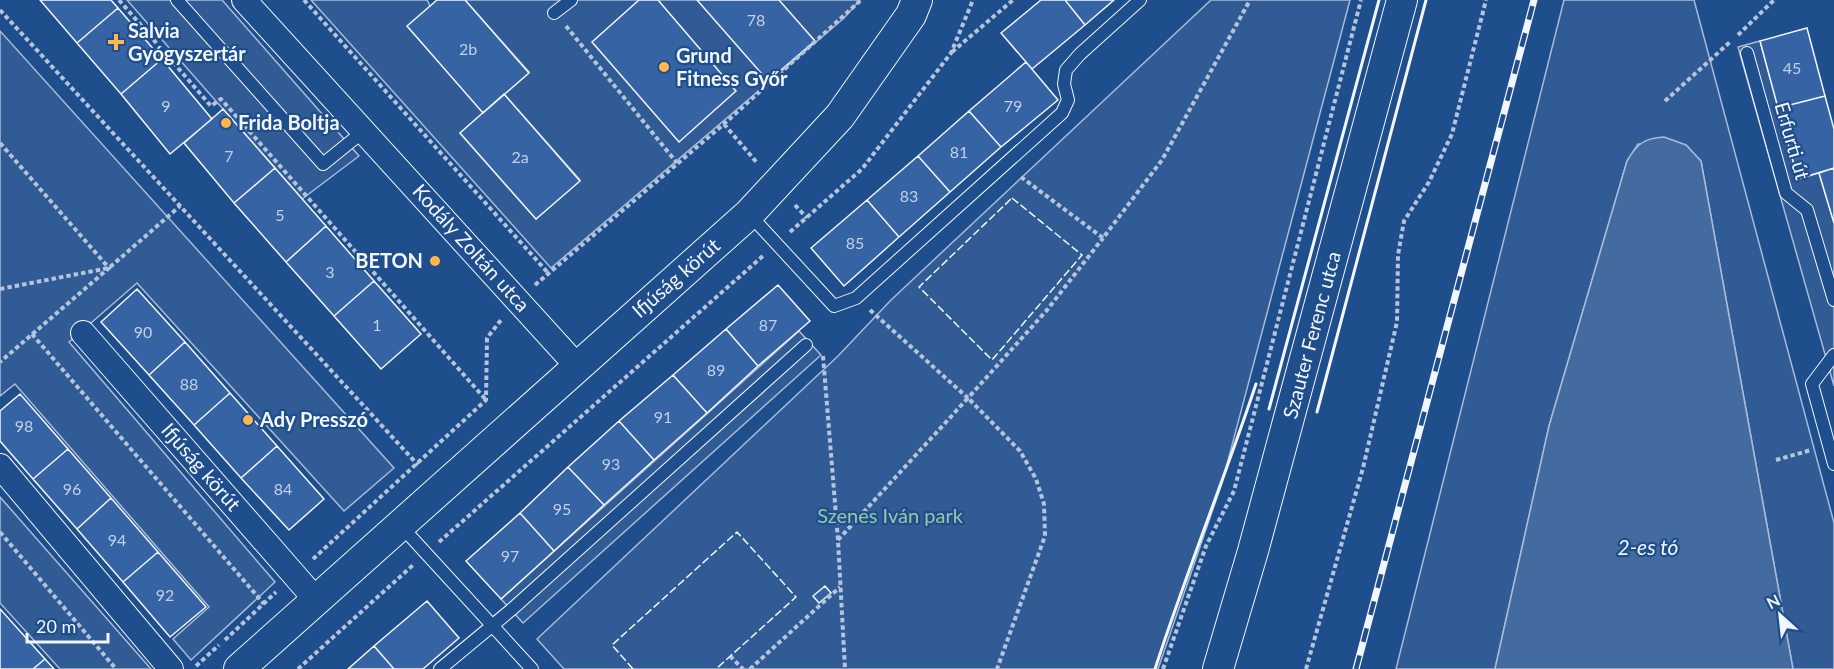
<svg xmlns="http://www.w3.org/2000/svg" width="1834" height="669" viewBox="0 0 1834 669" font-family="Lato,sans-serif">
<style>
.built{fill:#305b95;stroke:#a8bbd7;stroke-width:1.5}
.water{fill:#446ba0;stroke:#a8bbd7;stroke-width:1.5}
.building{fill:#3563a3;stroke:#f2f6ff;stroke-width:1.5}
.lines{fill:none;stroke-linecap:round;stroke-linejoin:round}
.service-casing{stroke:#f2f6ff;stroke-width:14}
.minor-casing{stroke:#f2f6ff;stroke-width:26}
.tertiary-casing{stroke:#f2f6ff;stroke-width:32}
.path{stroke:#b3c4dc;stroke-width:4;stroke-dasharray:4.5 3;stroke-linecap:butt}
.service{stroke:#1f4e8c;stroke-width:12}
.minor{stroke:#1f4e8c;stroke-width:24}
.tertiary{stroke:#1f4e8c;stroke-width:30}
.rail-casing{stroke:#f2f6ff;stroke-width:7}
.rail{stroke:#1f4e8c;stroke-width:4.5;stroke-dasharray:14;stroke-linecap:butt}
.fence{stroke:#f2f6ff;stroke-width:1.5;stroke-dasharray:8 3;stroke-linecap:butt}
.wall{stroke:#f2f6ff;stroke-width:3}
.poi-dot{fill:#ffb74d;stroke:#1f4e8c;stroke-width:2}
.labels{text-anchor:middle;stroke-width:4.5;stroke-linejoin:round;paint-order:stroke}
.number-label{font-size:16px;fill:#c3d1e8}
.poi-label{font-size:20px;font-weight:bold;fill:#f2f6ff;stroke:#1f4e8c;text-anchor:start}
.street-label{font-size:20px;fill:#f2f6ff;stroke:#1f4e8c}
.park-label{font-size:20px;fill:#97c8a6;stroke:#1f4e8c}
.water-label{font-size:21px;font-style:italic;fill:#f2f6ff;stroke:#1f4e8c}
</style>
<rect width="100%" height="100%" fill="#1f4e8c"/>
<path class="built" d="M127 0H222L359 156 302 199Z
M311 0H427L483 113 460 133 536 219 580 180 504 94 529 72 465 0H860L844 18 551 268Z
M1211 0H1350L1222 483 1158 669H564L537 639 838 356 891 300Z
M1564 0H1694L1834 523V669H1793L1701 161 1686 145 1638 144 1627 161 1549 426 1495 669H1396Z
M0 31 394 468 344 511 137 283 69 342 275 582 191 660 173 639 209 607 15 384 0 396Z
M1760 41 1798 179 1819 173 1834 223V386L1738 47Z
M799 331 821 355 523 623 501 599Z
M0 497 151 669H60L0 603Z"/>
<path class="water" d="M1664 137 1686 145 1701 161 1793 669H1495L1549 426 1627 161C1637 144 1644 138 1664 137Z"/>
<path class="building" d="M40 0H111L118 8 77 43Z
M437 0H465L529 73 483 113 407 26Z
M639 0H658L736 91 679 142 592 42Z
M697 0H779L815 41 768 81Z
M1041 0H1065L1085 25 1032 69 1001 33Z
M1065 0H1114L1085 25Z
M118 8 162 59 121 94 77 43Z
M1807 28 1825 96 1778 108 1760 41Z
M162 59 212 119 170 154 121 94Z
M1026 62 1058 100 1001 147 969 111Z
M504 94 580 181 536 219 460 133Z
M1825 96 1834 129V168L1798 179 1778 108Z
M223 109 275 168 234 203 184 143Z
M969 111 1001 147 950 192 918 156Z
M918 156 950 192 899 237 867 200Z
M275 168 326 226 286 262 234 203Z
M1834 168V223L1819 173Z
M867 200 899 237 844 286 811 248Z
M326 226 374 281 334 316 286 262Z
M374 281 421 334 381 369 334 316Z
M778 285 810 321 758 366 726 329Z
M137 289 185 342 149 375 101 322Z
M726 329 758 366 707 413 673 375Z
M185 342 230 393 194 425 149 375Z
M673 375 707 413 654 460 619 421Z
M230 393 277 446 241 478 194 425Z
M20 394 68 449 33 479 0 441V411Z
M619 421 654 460 604 505 568 467Z
M277 446 324 499 289 530 241 478Z
M68 449 111 498 77 529 33 479Z
M568 467 604 505 554 551 520 513Z
M111 498 158 552 123 582 77 529Z
M520 513 554 551 501 599 466 561Z
M158 552 206 607 170 637 123 582Z
M825 586 831 593 819 603 813 596Z
M427 601 459 638 423 669H394L374 646Z
M0 609 45 659 33 669H0Z
M374 646 394 669H348Z
M45 659 54 669H33Z"/>
<g class="lines">
<g class="service-casing">
<path id="service" d="M177 0 323 164 365 130
M554 13 571 0
M1747 53 1786 193 1807 210 1834 300
M750 215 834 306 856 298 1062 113 1068 100 1064 84 1066 70 1080 54 1140 0
M1834 355 1812 384 1834 464
M401 526 532 669
M440 669 511 610 806 345"/>
</g>
<g class="minor-casing">
<path id="minor" d="M244 0 577 366
M83 333 317 601
M0 466 171 669"/>
</g>
<g class="tertiary-casing">
<path id="tertiary" d="M239 669 749 214 840 116 911 15 917 0
M1218 669 1253 551 1402 0"/>
</g>
<path class="path" d="M119 0 211 106 221 99 486 400
M304 0 549 274
M0 10 418 465
M566 26 677 163
M1738 35 1774 0
M952 52 1013 0
M1665 101 1730 42
M724 124 758 164
M0 143 109 268 0 362
M1021 177 1103 238 1162 160 1250 0
M795 205 807 218
M790 232 862 169 951 53 973 0
M535 285 724 124 861 0
M0 289 109 268 180 206
M870 310 968 398 1047 310 1103 238
M32 334 264 604
M823 356 838 540 845 669
M1776 460 1811 450
M0 532 116 669
M838 540 968 398 1020 451 1036 479 1044 504 1045 536 997 669
M439 542 764 255
M313 559 486 400 487 338 501 320
M225 640 276 592
M730 656 743 669
M196 666 219 645
M298 669 413 565
M750 669 840 587
M1163 669 1206 546 1234 491 1361 0
M1306 669 1363 468 1397 322 1398 255 1404 221 1429 182 1452 134 1486 0"/>
<use href="#service" class="service"/>
<use href="#minor" class="minor"/>
<use href="#tertiary" class="tertiary"/>
<g class="rail-casing">
<path id="rail" d="M1356 669 1534 0"/>
</g>
<use href="#rail" class="rail"/>
<path class="fence" d="M1012 198 1082 255 992 360 919 287Z
M633 669 612 645 737 532 796 597 716 669"/>
<path class="wall" d="M1269 409 1379 0
M1317 412 1426 0
M1155 669C1186 573 1224 480 1256 384"/>
</g>
<g class="poi-dot">
<path d="M113 33h6v6h6v6h-6v6h-6v-6h-6v-6h6z"/>
<circle cx="664" cy="67" r="6"/>
<circle cx="226" cy="123" r="6"/>
<circle cx="435" cy="261" r="6"/>
<circle cx="248" cy="420" r="6"/>
</g>
<g class="labels">
<g class="number-label">
<text x="756" y="26">78</text>
<text x="468" y="55">2b</text>
<text x="1792" y="74">45</text>
<text x="166" y="112">9</text>
<text x="1013" y="112">79</text>
<text x="959" y="158">81</text>
<text x="229" y="162">7</text>
<text x="520" y="163">2a</text>
<text x="909" y="202">83</text>
<text x="280" y="221">5</text>
<text x="855" y="249">85</text>
<text x="330" y="278">3</text>
<text x="377" y="331">1</text>
<text x="768" y="331">87</text>
<text x="143" y="338">90</text>
<text x="716" y="376">89</text>
<text x="189" y="390">88</text>
<text x="663" y="423">91</text>
<text x="24" y="432">98</text>
<text x="611" y="470">93</text>
<text x="72" y="495">96</text>
<text x="283" y="495">84</text>
<text x="562" y="515">95</text>
<text x="117" y="546">94</text>
<text x="510" y="562">97</text>
<text x="165" y="601">92</text>
</g>
<g class="poi-label">
<text x="128" y="38">Salvia<tspan x="128" dy="23">Gyógyszertár</tspan></text>
<text x="676" y="63">Grund<tspan x="676" dy="23">Fitness Győr</tspan></text>
<text x="238" y="130">Frida Boltja</text>
<text x="423" y="268" text-anchor="end">BETON</text>
<text x="260" y="427">Ady Presszó</text>
</g>
<g class="street-label">
<text transform="translate(1792 141) rotate(74)" y="7">Erfurti út</text>
<text transform="translate(471 248) rotate(48)" y="7">Kodály Zoltán utca</text>
<text transform="translate(676 278) rotate(-41)" y="7">Ifjúság körút</text>
<text transform="translate(1312 335) rotate(-75)" y="7">Szauter Ferenc utca</text>
<text transform="translate(201 467) rotate(49)" y="7">Ifjúság körút</text>
</g>
<g class="park-label">
<text x="890" y="523">Szenes Iván park</text>
</g>
<g class="water-label">
<text x="1648" y="555">2-es tó</text>
</g>
</g>
<g transform="translate(1780 615) rotate(333)" stroke="#1f4e8c" stroke-width="4.5" paint-order="stroke">
<path d="M0-4.5L10 22L0 15L-10 22Z" fill="#f2f6ff"/>
<text y="-9" font-size="16" font-weight="bold" text-anchor="middle" fill="#f2f6ff">N</text>
</g>
<path d="M27 633v9h81v-9" fill="none" stroke="#f2f6ff" stroke-width="3"/>
<text x="36" y="633" font-size="18" fill="#f2f6ff" stroke="#1f4e8c" stroke-width="4.5" paint-order="stroke">20 m</text>
</svg>
